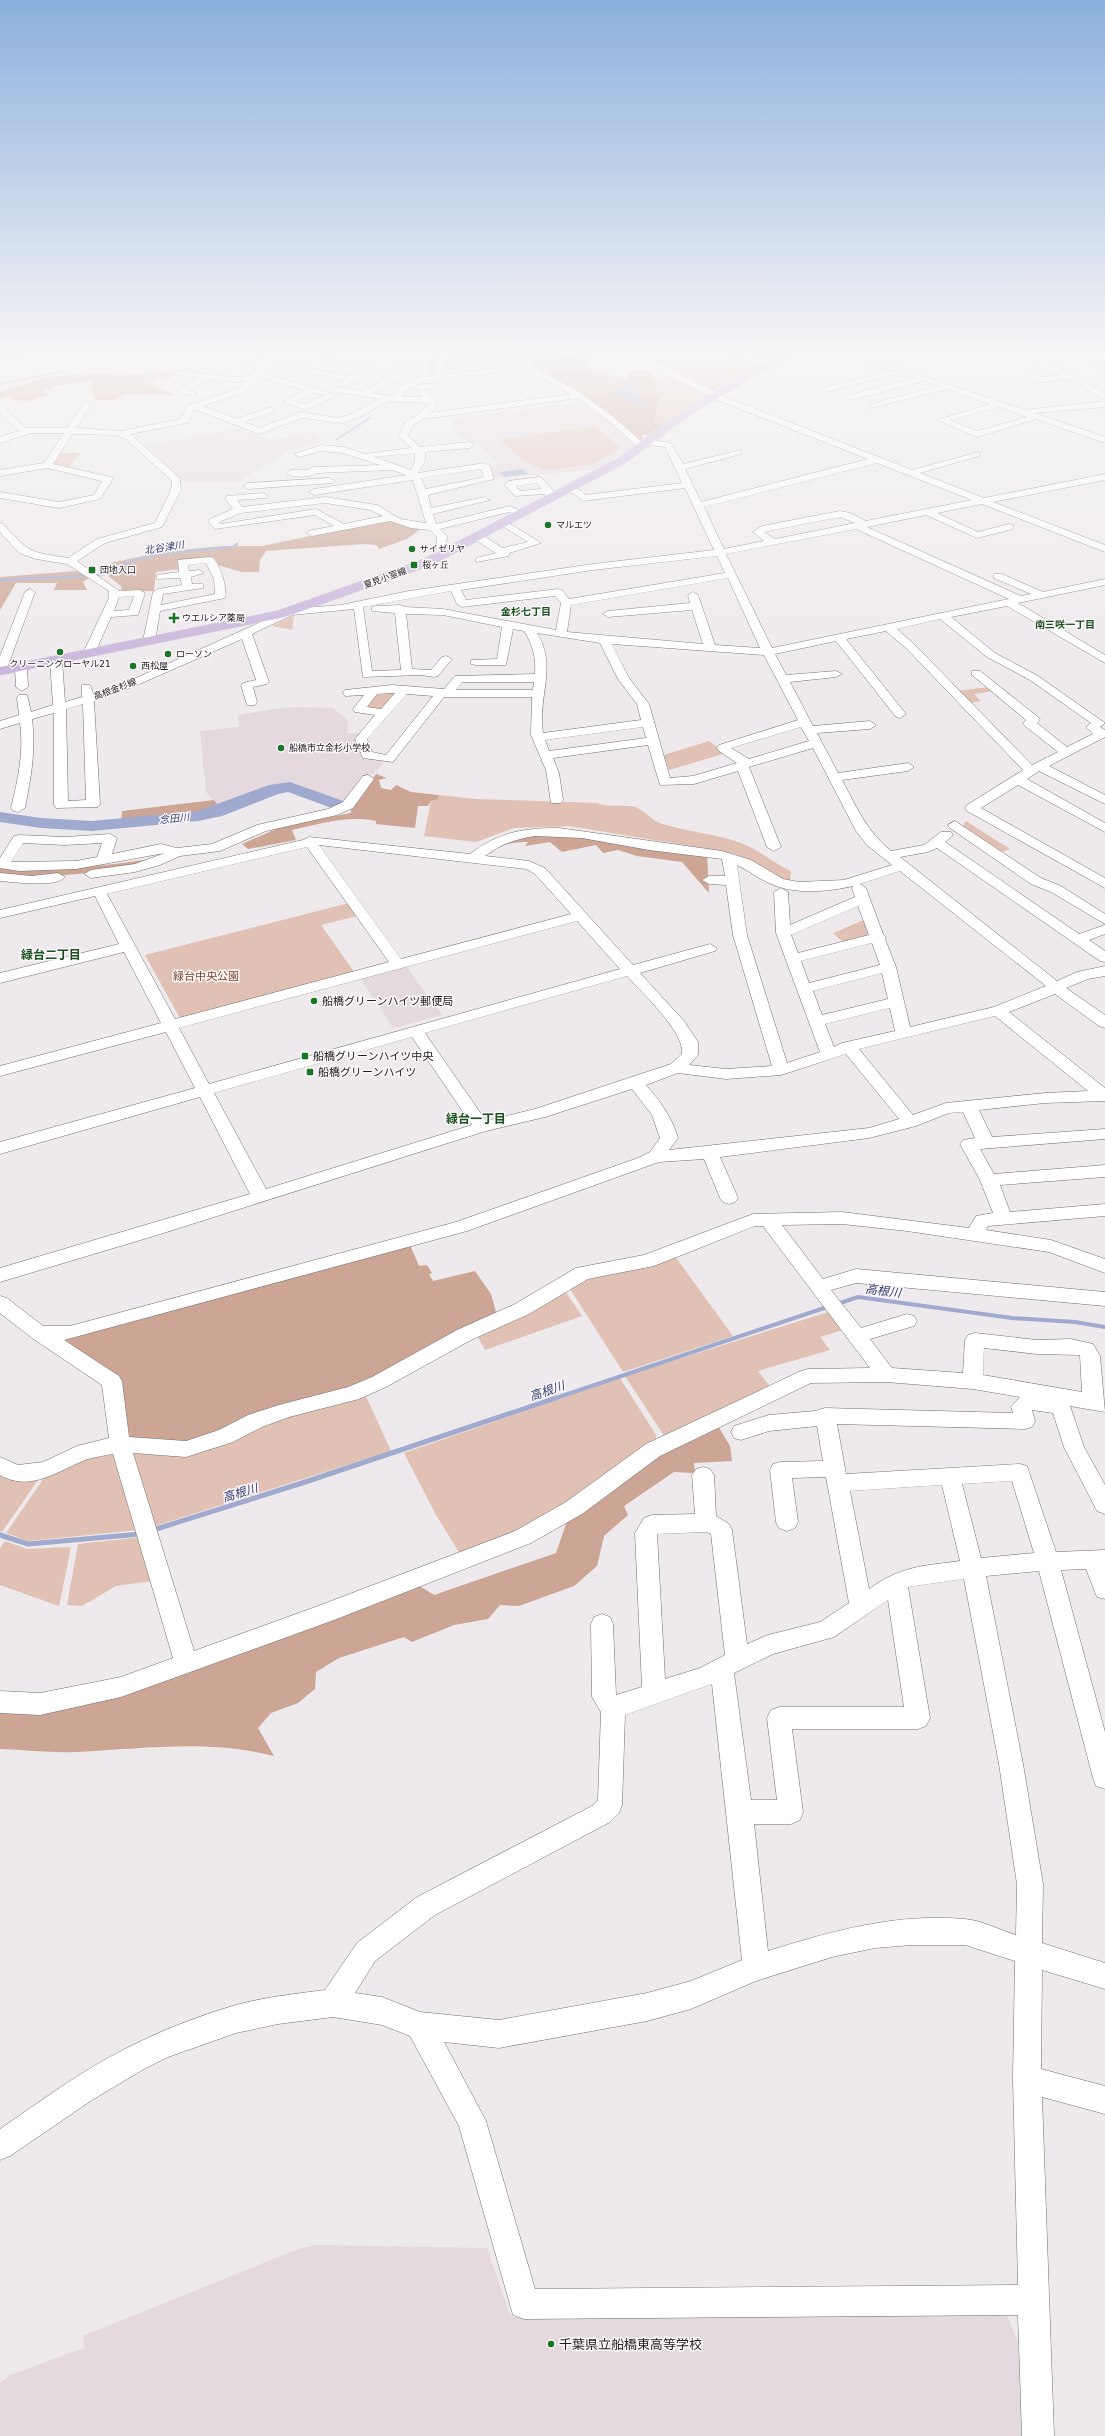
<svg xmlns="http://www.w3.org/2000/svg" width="1105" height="2436" viewBox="0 0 1105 2436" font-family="'DejaVu Sans','Noto Sans JP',sans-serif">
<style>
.built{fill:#e5d9e0}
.green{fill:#e0c1b3}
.forest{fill:#cca594}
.water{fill:#a0aace}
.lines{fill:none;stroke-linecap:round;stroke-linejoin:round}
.stream-far3{stroke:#a0aace;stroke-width:2}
.stream-far2{stroke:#a0aace;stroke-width:2.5}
.stream-far1{stroke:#a0aace;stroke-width:4}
.stream{stroke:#a0aace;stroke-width:5}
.river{fill:#a0aace;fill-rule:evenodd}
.minor-casing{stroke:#716d70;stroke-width:1}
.major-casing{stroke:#c9c9c9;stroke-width:1}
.minor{fill:#fff;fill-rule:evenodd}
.major{fill:#c7b3dd;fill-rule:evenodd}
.poi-dot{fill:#1a7625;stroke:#fbf7fa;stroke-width:1.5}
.labels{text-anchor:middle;stroke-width:3;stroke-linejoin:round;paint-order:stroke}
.far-poi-label{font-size:9px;fill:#1e1d1e;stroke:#fbf7fa;text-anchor:start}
.far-street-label{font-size:9px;fill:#1e1d1e;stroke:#fbf7fa}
.far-water-label{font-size:10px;font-style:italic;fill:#364171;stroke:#fbf7fa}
.far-neighbourhood-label{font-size:10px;font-weight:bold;fill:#1a521e;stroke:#fbf7fa}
.park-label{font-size:11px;fill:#7a452c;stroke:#fbf7fa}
.poi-label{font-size:11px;fill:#1e1d1e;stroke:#fbf7fa;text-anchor:start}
.neighbourhood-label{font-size:12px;font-weight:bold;fill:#1a521e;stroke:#fbf7fa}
.water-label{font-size:12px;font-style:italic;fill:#364171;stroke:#fbf7fa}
.near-poi-label{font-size:13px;fill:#1e1d1e;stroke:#fbf7fa;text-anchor:start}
</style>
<rect width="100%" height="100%" fill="#eee9ec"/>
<path class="built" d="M0 348H198L176 349 158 353 91 351 70 356 42 357 0 364Z
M582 401 605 417 636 444 598 469 492 479 488 466 499 464 478 445 462 438 453 427 451 420Z
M240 429 272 440 309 433 315 434 322 442 293 449 239 481H183L147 445Z
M297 707 333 708 348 721 347 733H361L364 757 382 761 384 763 343 805 295 785 244 796 220 807 206 792 200 731 239 727 238 715 274 709Z
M406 966 442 1015 393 1028 360 978Z
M317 2245 487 2248 511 2317 1007 2316 1017 2339 1025 2426 1023 2436H0V2383L10 2375 84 2348 83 2336 298 2249Z"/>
<path class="green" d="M505 350H516V352L573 350 576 354 581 356 572 355 445 371V355L463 354V352H505Z
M744 358 758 366 713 390 656 362 654 359Z
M674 377 703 392 705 395 661 426 655 422 659 396 653 393 658 388 652 378Z
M595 426 621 448 590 465 543 470 521 459 500 440Z
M58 453H80L69 468 52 464Z
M294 615 292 630 272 626Z
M990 687 994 691 974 694 981 701 969 703 956 691Z
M397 691 381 710 365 708 375 693Z
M709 741 726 753 669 770 664 755Z
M439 795 476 799 597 803C609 808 624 804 635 807 643 809 651 820 660 823 686 832 715 833 741 843 759 850 773 863 791 871L790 882C770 874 753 860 732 853L569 826 514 828 476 842 424 836 431 801 438 799Z
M966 821 1010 849 1002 852 963 826Z
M349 903 357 916 321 925 355 973 181 1020 145 955Z
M864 920 868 933 866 938 844 943 833 933Z
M674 1255 733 1336 623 1372 570 1289 571 1282Z
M565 1291 582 1316 485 1350 477 1335Z
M828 1312 843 1330 820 1337 830 1350 758 1371 772 1389 664 1436 625 1376Z
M620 1378 656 1435V1444L603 1482 517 1532 460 1554 436 1515 404 1453Z
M365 1394 391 1451 152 1527 131 1449 150 1450 259 1423Z
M119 1451 139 1530 28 1541 6 1533 44 1478 84 1460Z
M0 1470 40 1477 2 1532 0 1531Z
M142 1537 152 1581 116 1586 82 1606 67 1605 78 1544Z
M5 1541 27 1549 71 1547 59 1606 0 1585V1548Z"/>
<path class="forest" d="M644 348 645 352 620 349 615 353 595 354 584 353 577 349 516 352 515 350H505V352L445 351 463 354 462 356H438L435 372 517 363 428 373 429 368 425 367C432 362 433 357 433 349Z
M572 355 587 359 590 370 607 371 609 376 617 377V379L629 380V370H649L659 388 652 392 659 396 655 423 661 426 650 434 641 435 644 439 638 442 557 380 527 362Z
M157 371 176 373C170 382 154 376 150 385L175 395 125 394 115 400H95L92 393 93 380 55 386 51 389 43 391 48 395 31 401 14 400 10 396 2 397 0 401V392L48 377 92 373 136 374Z
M388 520 422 528 407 539 379 549 377 545 365 544 266 551 260 560 259 572H242L217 565 214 558 177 561 180 569 156 572 154 591 122 592 121 586 107 575 110 563 162 552 222 546H262Z
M77 571 89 578 83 582 87 590H54L57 583H16L0 610V577Z
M376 774 387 778 379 780 381 788 391 790 396 785 411 792 439 795 438 799 431 801 428 806H418L415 828 376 824V821C348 815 319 824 292 830L296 840 248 849 242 844 283 826 351 813V809Z
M214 800 220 807 196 812 121 821 122 811Z
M526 836H577L707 855 709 893 682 862 637 856 618 850 603 853 596 845 562 852 550 842 525 846 528 842C513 842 500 844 490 854L488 852 492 847Z
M238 842C161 862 80 882 0 874V866C25 866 51 868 76 867 130 865 185 853 238 842Z
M410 1245 419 1266 427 1265 432 1273 429 1274 433 1281 475 1271 491 1294 497 1316 379 1377 225 1430 186 1441 149 1438 130 1439 121 1382 63 1344 67 1339Z
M718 1426 730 1446 732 1461 694 1463 695 1473 674 1472 624 1506 628 1515 604 1536 597 1566 574 1586 519 1606 500 1605 488 1619 454 1625 412 1642 404 1637 339 1658 316 1672 315 1689 298 1703 271 1713 258 1728 274 1756C205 1739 146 1749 76 1752 51 1753 25 1750 0 1749V1707L41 1709 418 1585 434 1595 556 1553 567 1521 671 1444Z"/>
<path class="water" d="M624 386 639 387 637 395 648 404 642 405 617 396 615 392Z
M523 469 528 474 504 477 499 472Z"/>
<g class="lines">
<path class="stream-far3" d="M0 384 64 371
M337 439 370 418"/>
<path class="stream-far2" d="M0 580 102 575 131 561 159 554 232 547 237 544"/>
<path class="stream-far1" d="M837 1304 858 1297 1012 1318 1075 1322 1105 1327
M553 1399 830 1306"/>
<path class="stream" d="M153 1530 302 1483 556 1398
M0 1535 28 1544 141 1534"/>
<path class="river" d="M290 782 346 802 349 806 346 810 340 811 288 792 278 794 222 816 198 821 92 831 41 828 0 822V812L41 818 92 821 198 811 269 785Z"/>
<g class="minor-casing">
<path id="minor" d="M276 348H492L488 350 372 351 358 365 325 364 321 362 325 360 356 361 363 351H282L273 361 351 376 372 363H379L390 357 394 359 388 364 420 365V369L372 393 394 397C397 385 413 379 424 377L527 364 579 392 616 419 642 442 646 439 671 443 683 464 741 450V454L685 469 701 502 868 459 717 400 651 367 646 361 644 348H652L653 356 785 355 786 357 782 359 654 360 723 396 912 470 979 452V456L920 473 984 498 1105 474V480L993 502 1105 545V552L982 504 937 513 978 532 1009 524 1013 525V529L977 538 926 515 867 527 1021 596 1031 594 994 578V574H1002L1043 592 1105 579V585L1018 603 1105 655V663L1007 606 951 617 995 653 1038 676 1105 723 1100 727 1105 730V737L1049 766 1105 795V804L1039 771 1027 779 1105 823V832L1018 785 981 808 1105 878V888L967 811 965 808 967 805 1023 770 907 649 886 631 846 639 906 714 900 718 896 717 836 641 775 654 786 675 836 671 842 674 836 677 790 682 813 726 870 721 876 725 870 729 817 733 838 773 908 763 914 767 908 771 842 780C856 806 867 832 891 851L924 845 941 832H951L953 835 945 842 1079 934 1105 925V934L1089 940 1105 951V962L1100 961 937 848 928 852 900 857 1057 981 1077 972 1105 966V976L1088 979 1066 988 1105 1015V1028L1099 1026 1055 994 1009 1012 1105 1088V1101L1045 1103 979 1110 992 1137 1105 1129V1139L980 1149 994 1174 1105 1165V1177L1000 1185 1010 1212 1105 1204V1216L988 1226 986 1230 1051 1240 1105 1259V1273L1049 1252 907 1231 842 1224 782 1225 823 1279 856 1269 1105 1292V1306L856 1283 831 1290 861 1328 907 1314 914 1316 917 1321 914 1326 870 1339 892 1368 963 1373 965 1340 968 1335 975 1333 1037 1340 1071 1339 1093 1344 1100 1356 1105 1412 1070 1406 1084 1447 1105 1485V1514L1097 1511 1064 1447 1053 1413 1032 1410 1035 1421 1032 1427 1025 1429 837 1424 846 1474 1020 1464 1027 1466 1056 1552 1105 1550V1599L1097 1597 1086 1569 1061 1570 1105 1732V1789L1096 1786 1093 1778 1039 1571 986 1576 1023 1764 1043 1884 1042 1943 1105 1963V1989L1042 1970 1041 2069 1105 2086V2114L1042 2097 1054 2436H1022L1018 2315 524 2319 513 2315 459 2126 410 2036 382 2025 333 2017 278 2024 236 2033 168 2057 144 2069 92 2100 10 2156 0 2160V2129C41 2101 81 2071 125 2049 160 2031 198 2016 236 2005 265 1997 295 1994 325 1990L357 1943 417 1897 592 1806 598 1800 601 1712 592 1697 591 1624 594 1617 602 1614 610 1617 613 1624 616 1695 642 1687 635 1533 644 1518 652 1515 695 1514 692 1475 696 1469 703 1467 710 1469 714 1475 716 1516 729 1524 732 1530 747 1644 768 1635 820 1622 849 1603 826 1477 792 1478 798 1522 795 1528 787 1531 779 1528 776 1522 770 1470 773 1464 780 1462 823 1461 817 1426 769 1431 741 1440 734 1438 731 1432 734 1426 769 1415 815 1411 825 1408 1013 1413 1011 1407 1020 1397 973 1389 886 1382 811 1383 660 1456 582 1514 531 1543 334 1620 121 1697 40 1715 0 1713V1691L40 1693 121 1677 173 1658 113 1454C105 1455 96 1457 88 1459 59 1470 31 1493 0 1475V1457L18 1465 43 1462 77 1446 109 1438 102 1385 32 1338 0 1313V1296L7 1298 43 1326H70L456 1222 638 1158 650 1152 660 1138 652 1115 632 1089 545 1117 486 1131 154 1236 0 1282V1268L250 1194 200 1097 0 1154V1142L195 1088 166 1032 0 1076V1066L161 1023 124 952 0 983V973L119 944 95 896 0 918V910L303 840 309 837 470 854C499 832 523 828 559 828L722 851 751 860 783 879 799 882 844 880 892 865 867 845 856 831 813 748 749 767 781 847 774 851 767 847 738 771 694 784 660 785 648 745 553 758 559 773 563 800 561 803H551L546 770 531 735 532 697H444L393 762 363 758 355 739 375 715 355 712 353 709 364 695 345 696 343 693 345 690 392 685 444 689 455 676 535 674C536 658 533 645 524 631L513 629 506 665H475L471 664V660L497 659 502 627 443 615 406 614 412 669 431 670 442 657 446 656 452 659 438 676 434 677 421 675 363 677 354 609 292 615 252 634 269 682 267 684 253 687 257 702 255 705H247L241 685 243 683 256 680 242 639 135 686 94 701 100 804 98 807 56 808 54 805V713L32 719C36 751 31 777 25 808L18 812 13 811 11 808C18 779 24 753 20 723L0 729V721L19 715 17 698 19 695H27L31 712 53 705 50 660 52 658H60L62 660 65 702 82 697V685H90L93 693 127 682 290 609 341 605 409 591 593 564 714 550 685 488 583 501 575 494 564 491V487C571 485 581 489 585 495L682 483 665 447 644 444V448H638L610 422 578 398 423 419 413 425 408 436 420 447 470 442 474 445 470 448 425 452V461L418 473 485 463 490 466 494 479 428 495 431 508 485 497 490 500 433 514 436 524 510 506 527 514 522 517 509 512 440 529 447 536 445 558 441 559 436 556 437 537 430 530 411 528 390 521 312 536 307 533 308 531 334 526 315 515 215 529 208 521 210 519 233 509 225 498 227 496 263 493 268 496 266 498 237 500 242 507 325 497 377 505 400 519 426 523 413 480 314 495 309 492 314 489 407 475 392 470 316 473C311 478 292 478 286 473L291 470H308L313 467 380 465 343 453 321 451 299 457 294 454 321 445 344 447 365 454 411 448 399 436 406 421 418 415 429 403 389 401 357 418 341 423 302 418 259 434 194 409 187 423 130 434 180 478 181 490 162 527 105 543 77 561 119 591 140 590 145 593 138 615 111 617 95 653 89 656 85 655 83 653 109 598V591L67 564 36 559 19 553 0 532V523L3 524C30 553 29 552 68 558L97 539 155 523 171 490 172 481 126 439 116 435 72 434 53 464 111 477 113 479 100 499 59 508 0 498V492L59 502 94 495 102 481 47 468 0 476V470L44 463 64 433H31L0 443V437L19 431 0 412V404L26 428H67L84 403 87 402 91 405 76 428 121 431 181 419 188 405 237 389 245 381 236 382 209 379 189 390 197 393 193 396 177 391 199 378 177 375V371L235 377 250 376 261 364 195 355 191 353 192 351 266 360ZM269 365 345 380 339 385 343 387 376 368 406 369 362 391 333 387V391L379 399 351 414 338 418 301 412 259 428 244 422 273 412V408H267L237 419 203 406 243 393 257 381 258 377 305 390 283 402 306 410 337 395 262 373ZM523 369 571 394 430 413 436 408 437 403 424 389 437 387V383L415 385 414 387 423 397H402L403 393 415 385 425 381ZM314 393 325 395 305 404 295 402ZM415 453V461L411 470 374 457ZM877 463 972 500 866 521 850 513 840 511 762 526 753 532 764 541 724 549 704 507ZM481 469 484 477 426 489 421 478ZM325 503 371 510 383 516 344 524 316 509 221 524 219 522 241 513ZM840 517 855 523 775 539 764 532ZM856 529 1009 599 772 648 726 554ZM717 556 725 573 569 599 562 590 558 589 466 600 461 590 593 570ZM728 578 760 648 715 645 698 595 693 592 688 595 690 603 608 611 603 614 608 617 692 610 703 644 567 632 571 605ZM451 591 457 604 462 607 555 596 561 603 556 630 443 609 405 607 400 605 376 606 372 607V611L395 613 401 670 372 671 363 607ZM134 596 129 610 114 611 119 597ZM940 619 987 657 1030 680 1091 723 1086 727 1093 734 1067 747 1037 723 1040 720 1038 717 980 671H972V675L1026 720 1023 723 1025 726 1058 752 1032 765 915 645 897 629ZM537 633 600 643 618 679 637 704 641 720 543 733C537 698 558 666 537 633ZM612 644 764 655 798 720 719 745 717 748 719 751 737 763 693 776 670 778 649 704 629 678ZM462 682H534L533 690H456ZM392 693H395L381 709 367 707 377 694ZM407 694 433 696 386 755 372 752 367 739ZM83 704 86 800 68 801 66 709ZM643 727 646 738 549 751 545 740ZM801 727 809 741 749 759 731 748ZM535 836 582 838 649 850 722 859 725 876H709L702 880 709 884 726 885 733 935 772 1066 726 1069 689 1065 698 1055V1042L684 1021 640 973 715 951 717 948 710 944 633 965 545 868 529 861 485 856C501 844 516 839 535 836ZM319 845 526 869 535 874 571 914 401 959ZM307 847 389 962 175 1019 107 894ZM737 865C748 870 757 878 769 883 794 895 827 892 853 886L852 888 855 897 790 925 788 892 781 888 774 892 776 933 820 1052 787 1063 747 935ZM900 871 1046 986 994 1007 910 1027 896 967 885 939 886 937 883 934 866 888 860 884ZM858 906 869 935 798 953 791 935ZM577 921 620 969 209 1084 179 1028ZM872 943 880 965 809 983 801 961ZM882 973 888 999 822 1015 813 991ZM627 976C642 993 685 1032 682 1054L671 1064 535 1109 486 1121 425 1033ZM890 1008 895 1031 842 1043 834 1047 825 1024ZM995 1016 1088 1091 1045 1093 946 1103 913 1115 859 1049ZM412 1037 472 1125 266 1189 214 1093ZM846 1054 899 1119 869 1128 669 1150 678 1138C672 1117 660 1101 646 1085L678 1073 726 1079 781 1075ZM963 1112 975 1138 963 1140 960 1144 980 1180 993 1213 976 1216 969 1228 842 1212 753 1214 644 1255 576 1268 515 1304 457 1330 372 1377 348 1387 279 1405 248 1415 219 1430 186 1441 129 1437 122 1381 119 1376 64 1340 467 1231 659 1162 704 1159 720 1198 723 1202 729 1204 735 1202 738 1198 720 1157 869 1138 916 1126 949 1113ZM755 1226H763L870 1368 808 1369 801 1371 646 1444 566 1502 515 1531 318 1606 194 1651 133 1453 186 1457 233 1442 262 1427 289 1417 359 1399 386 1387 471 1340 529 1314 588 1279 654 1266ZM984 1348 1037 1354 1080 1355 1082 1392 983 1375ZM1012 1481 1034 1553 981 1558 962 1484ZM942 1485 960 1561C923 1566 901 1566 869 1589L850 1491ZM707 1532 711 1534 725 1655 700 1668 665 1679 657 1534ZM964 1579 999 1764 1017 1884 1016 1935C1000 1930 981 1920 964 1919 896 1913 832 1931 768 1951L754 1824H791L800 1820 803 1812 792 1729H918L926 1726 930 1718 908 1587ZM888 1600 904 1707H779L771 1710 767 1718 777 1800H751L734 1673 773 1654 834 1637ZM712 1684 742 1960 691 1981 647 1993 499 2020 420 2012 382 1997 355 1993 375 1961 435 1915 610 1822 619 1813 622 1805 625 1715ZM912 1945H965L1015 1961 1013 2079 1018 2285 535 2289 486 2121 444 2042 499 2048 647 2021 691 2009 756 1981 832 1957 875 1948Z
M1105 348V351L1079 352 1105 367V372L1068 352H1035L1043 359 1105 393V399C1092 395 1079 380 1066 379 1053 378 1041 388 1030 377L1034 375 1042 377 1060 375 1037 363 1026 352 855 353 1024 410 1105 401V407L1034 413 1105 437V443L1036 419 977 437 937 420 990 404 947 389 871 408V404L939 386 924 381 851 400 847 397 848 395 915 378 900 373 829 391H826V387L892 371 851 357 853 353H789L785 351 789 349ZM999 407 1027 417 977 431 950 420Z
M539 477 542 478 557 495V499H551L545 494 515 496 504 484 509 481ZM537 483 541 489 520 491 516 486Z
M330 478 335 481 333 483 248 489 243 486 248 483Z
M504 520 541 543 509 553V556L476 562V558L496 553 474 539V535H482L503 548 528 542 501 525V521Z
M210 557C220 559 228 591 225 598L160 611 155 641 153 643H145L143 641 153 592 158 589 182 585 180 578 157 579V575L179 572 178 560ZM206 563 214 579 215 594 161 605 163 594 203 588V584H192L191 577 204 573 199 570 189 571 188 565Z
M30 589 35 592 6 671 0 674V656L25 592Z
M21 664 27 667 28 687 22 691 16 687 15 667Z
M368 775 374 779 353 808 337 815 266 831 220 851 180 856 160 865 135 872 91 878 84 874 91 870 135 864 165 853 76 869 19 871 0 868V858L14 836 19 835 65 837 110 834 117 838 112 854 161 844 177 848 212 844 257 825 328 809 343 802 363 776ZM23 843 65 845 102 843 97 857 76 861 11 862Z
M955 821 1041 878 1061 886 1105 914V924L1051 892 1031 884 950 828 948 825Z
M0 873 32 876 58 873 65 877C57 888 13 882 0 881Z"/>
</g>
<g class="major-casing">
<path id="major" d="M785 348H796L785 359 693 413 625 463 432 565 285 617 0 675V667L277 611 424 559 617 459 685 409 779 355Z"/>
</g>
<use href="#minor" class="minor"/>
<use href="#major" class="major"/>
</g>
<linearGradient id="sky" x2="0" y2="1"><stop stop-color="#8bb0de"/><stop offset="0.51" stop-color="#f7f5f6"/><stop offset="1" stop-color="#f7f5f6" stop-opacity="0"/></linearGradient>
<rect width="1105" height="689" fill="url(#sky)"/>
<g class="poi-dot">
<circle cx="548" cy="525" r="4"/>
<circle cx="412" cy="549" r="4"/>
<rect x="410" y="561" width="8" height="8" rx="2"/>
<rect x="88" y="566" width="8" height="8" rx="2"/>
<path d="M172 612h4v4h4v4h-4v4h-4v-4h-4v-4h4z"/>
<circle cx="60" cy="652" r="4"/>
<circle cx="168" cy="654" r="4"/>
<circle cx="133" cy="666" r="4"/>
<circle cx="281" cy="748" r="4"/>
<circle cx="314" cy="1001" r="4"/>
<rect x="301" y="1052" width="8" height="8" rx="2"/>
<rect x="306" y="1068" width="8" height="8" rx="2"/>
<circle cx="551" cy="2344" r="4"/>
</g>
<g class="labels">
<g class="far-poi-label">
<text x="556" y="528">マルエツ</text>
<text x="420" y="552">サイゼリヤ</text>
<text x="422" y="568">桜ヶ丘</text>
<text x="100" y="573">団地入口</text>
<text x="182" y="621">ウエルシア薬局</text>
<text x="176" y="657">ローソン</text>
<text x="60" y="667" text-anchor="middle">クリーニングローヤル21</text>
<text x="141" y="669">西松屋</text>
<text x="289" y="751">船橋市立金杉小学校</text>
</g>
<g class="far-street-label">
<text transform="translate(385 578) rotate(-20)" y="3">夏見小室線</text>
<text transform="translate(115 689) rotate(-21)" y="3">高根金杉線</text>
</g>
<g class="far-water-label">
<text transform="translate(164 547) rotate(-9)" y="4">北谷津川</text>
<text transform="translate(174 818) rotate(-6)" y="4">念田川</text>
</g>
<g class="far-neighbourhood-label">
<text x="526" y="615">金杉七丁目</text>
<text x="1065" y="628">南三咲一丁目</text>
</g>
<g class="park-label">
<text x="206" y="980">緑台中央公園</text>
</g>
<g class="poi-label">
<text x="322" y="1005">船橋グリーンハイツ郵便局</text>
<text x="313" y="1060">船橋グリーンハイツ中央</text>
<text x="318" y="1076">船橋グリーンハイツ</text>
</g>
<g class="neighbourhood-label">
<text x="51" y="959">緑台二丁目</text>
<text x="476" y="1123">緑台一丁目</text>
</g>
<g class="water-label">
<text transform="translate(883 1291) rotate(7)" y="4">高根川</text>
<text transform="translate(547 1391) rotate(-19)" y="4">高根川</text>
<text transform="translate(240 1493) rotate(-17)" y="4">高根川</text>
</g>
<g class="near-poi-label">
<text x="559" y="2349">千葉県立船橋東高等学校</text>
</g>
</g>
</svg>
